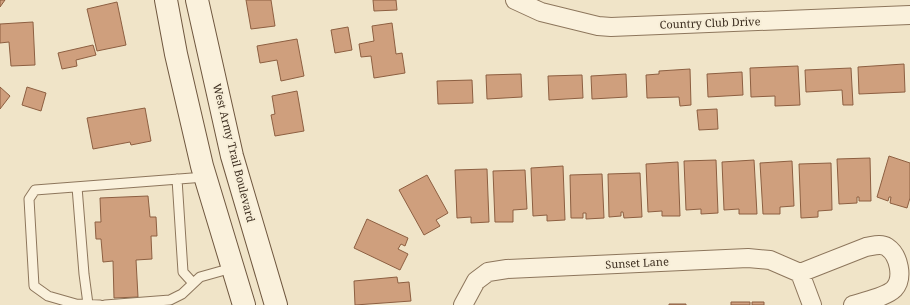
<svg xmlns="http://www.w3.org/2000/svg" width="910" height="305" viewBox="0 0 910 305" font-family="'Noto Serif',serif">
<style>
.building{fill:#cf9f7d;stroke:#8d5f41}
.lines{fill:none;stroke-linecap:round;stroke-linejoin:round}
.lane-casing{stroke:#8d765c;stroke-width:11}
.street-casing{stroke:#8d765c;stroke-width:20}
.secondary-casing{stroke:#6f573f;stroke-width:24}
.lane{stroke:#faf1dc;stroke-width:9}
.street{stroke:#faf1dc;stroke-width:18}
.secondary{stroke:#faf1dc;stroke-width:22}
.labels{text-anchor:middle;stroke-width:4;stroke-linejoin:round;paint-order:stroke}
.street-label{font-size:11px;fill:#3d2e20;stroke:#f7eed8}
</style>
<rect width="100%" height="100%" fill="#f0e4c8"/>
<path class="building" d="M0 0H5L0 7Z
M246 0H271L275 26 251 29Z
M373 0H396L397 10 374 11Z
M117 2 126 45 97 51 87 9Z
M33 22 35 65 11 66 9 42 0 43V24Z
M392 23 396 54 402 53 405 73 374 78 371 56 361 57 359 44 374 41 372 26Z
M348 27 352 50 335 53 331 30Z
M297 39 304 76 281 81 277 60 260 63 257 46Z
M93 45 96 55 76 60 77 66 62 69 58 53Z
M904 64 905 92 859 94 858 67Z
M798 66 800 105 775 106V96L751 97 750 68Z
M851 68 853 105H843L842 90 806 92 805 70Z
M690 69 691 105 680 106 679 97 647 98 646 75 659 74V71Z
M742 72 743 95 708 97 707 74Z
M521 74 522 97 487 99 486 75Z
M626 74 627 97 592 99 591 76Z
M582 75 583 98 549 100 548 76Z
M472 80 473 103 438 104 437 81Z
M0 87 10 96 0 109Z
M27 87 46 93 41 111 22 105Z
M297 91 304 131 275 136 271 115 275 114 272 96Z
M145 108 151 141 131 145 130 142 93 149 87 118Z
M717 109 718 129 699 130 697 110Z
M889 156 910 163V198L907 208 890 203 891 197H889L888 201 877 197Z
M870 158 871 201H859V197H857V203L839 204 837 159Z
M716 160 718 213 701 214V209L686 210 684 161Z
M754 160 757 214H739V209L724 210 722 162Z
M792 161 794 206 780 207V214H763L760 163Z
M678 162 680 216H662V211L648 212 646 164Z
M831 163 832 210 818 211V217L801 218 799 164Z
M563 166 565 220 547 221V215L533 216 531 168Z
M487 169 489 222 471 223V217L457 218 455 170Z
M525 170 527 209 513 210V222H495L493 171Z
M640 173 642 217 624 218 623 212H621V216L609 217 608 174Z
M602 174 604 218 586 219V213H583V218H571L570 175Z
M427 175 448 213 436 220 440 226 424 235 399 190Z
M148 196 150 217H156L157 236H151L152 259 136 260 138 297 114 298 113 261 103 262 101 239H96L95 222H101L100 198Z
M367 219 408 238 405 246 401 244 398 249 408 254 400 270 354 248Z
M397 277 398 283 409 282 411 301 355 305 354 281Z
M731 302H750V305H731Z
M752 302H764V305H752Z
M669 304H686V305H669Z"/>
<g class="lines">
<g class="lane-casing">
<path id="lane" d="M177 179 183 272 193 283
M77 187 84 274 88 304
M100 305 76 304 48 296 34 286 29 199 35 190 205 177
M105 305 170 300 182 294 200 277 232 268"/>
</g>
<g class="street-casing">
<path id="street" d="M515 0 541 12 598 26 611 27 910 15
M800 273 866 247C873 246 881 243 887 247 899 255 904 278 894 289 886 297 864 301 853 305
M800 273 812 305
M463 305 476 281 488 272 507 269 748 258 770 260 800 273"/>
</g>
<g class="secondary-casing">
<path id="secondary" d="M166 0 176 54 202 166 244 305
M197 0 232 156 276 305"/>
</g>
<use href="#lane" class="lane"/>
<use href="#street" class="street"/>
<use href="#secondary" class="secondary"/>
</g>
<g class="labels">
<g class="street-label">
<text transform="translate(710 23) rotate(-2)" y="4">Country Club Drive</text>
<text transform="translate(234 153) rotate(76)" y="4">West Army Trail Boulevard</text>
<text transform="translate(637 263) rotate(-3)" y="4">Sunset Lane</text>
</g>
</g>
</svg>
